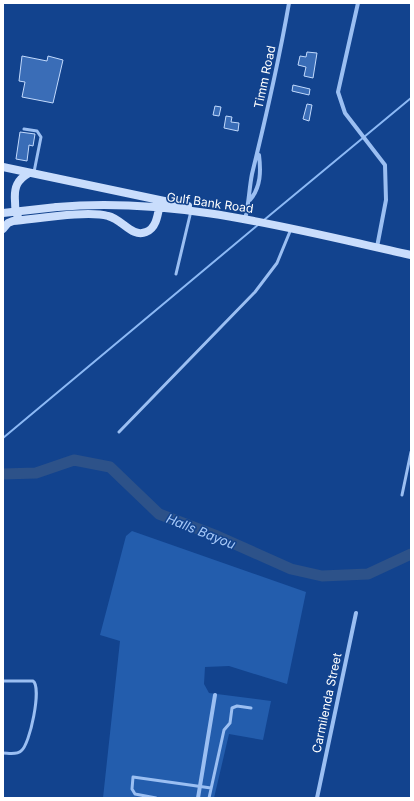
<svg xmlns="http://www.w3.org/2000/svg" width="414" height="801" viewBox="0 0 414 801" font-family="Inter,sans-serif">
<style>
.green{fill:#235dad}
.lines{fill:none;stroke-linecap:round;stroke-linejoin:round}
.stream{stroke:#8cb9f5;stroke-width:2}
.river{stroke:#2d5289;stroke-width:11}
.building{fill:#3a6db7;stroke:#c2dafd}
.lane{stroke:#9bbff2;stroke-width:3}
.street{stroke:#9bbff2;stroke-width:4}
.secondary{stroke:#c9ddfc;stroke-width:8}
.secondary-bridge{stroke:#c9ddfc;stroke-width:8}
.labels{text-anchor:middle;stroke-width:3;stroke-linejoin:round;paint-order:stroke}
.street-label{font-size:12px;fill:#fff;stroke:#12438e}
.water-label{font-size:13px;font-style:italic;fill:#a6c9f9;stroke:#12438e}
</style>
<rect width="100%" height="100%" fill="#12438e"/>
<path class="green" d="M132 531 306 592 287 684 229 666 205 667 204 684 209 693 271 701 263 740 229 734 214 798H103L120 641 100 635 126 536Z"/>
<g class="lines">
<path class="stream" d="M264 220 411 98
M3 438 259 224"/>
<path class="river" d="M3 474 36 473 74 460 110 467 159 514 217 536 291 569 322 576 368 574 411 554"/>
</g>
<path class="building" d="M307 52 317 53 313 78 304 76 306 67 298 65 300 56 306 57Z
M22 56 47 61 48 56 63 60 53 103 22 97 25 82 19 81Z
M293 85 310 89 309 95 292 91Z
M307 104 312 105 309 121 303 119Z
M215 106 221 107 219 116 213 115Z
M226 116 232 117 231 122 239 123 238 131 224 128Z
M20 132 35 134 33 146 29 145 27 161 16 159Z"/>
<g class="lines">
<path class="lane" d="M24 129 37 131 41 137 34 172
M176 274 191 211
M119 432 255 292 277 263 291 229
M402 495 411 452
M3 681H33C42 687 30 745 21 751 17 755 8 753 3 753
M156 798 135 794 132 789 133 777 211 788
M209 798 224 730 230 723 232 708 237 706 251 708"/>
<path class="street" d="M358 3 338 92 345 113 385 165 386 200 377 247
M250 200C261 187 261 171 259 155
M245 219C249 204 249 189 252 174 266 117 279 60 289 3
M198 798 215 695
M317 798 356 613"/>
<path class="secondary" d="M3 167 188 206
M57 207C176 196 296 230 411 255
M18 217C15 212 15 207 15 201 14 187 17 180 29 173
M3 229 8 223 13 221C36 219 88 210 108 216 122 219 132 238 146 232 157 228 158 213 160 203"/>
<path class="secondary-bridge" d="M3 213 57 207"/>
</g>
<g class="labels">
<g class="street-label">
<text transform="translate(265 77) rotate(-78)" y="4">Timm Road</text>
<text transform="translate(210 203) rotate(8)" y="4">Gulf Bank Road</text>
<text transform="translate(327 703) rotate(-78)" y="4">Carmilenda Street</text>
</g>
<g class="water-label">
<text transform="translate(201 531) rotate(22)" y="5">Halls Bayou</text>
</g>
</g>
<rect width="414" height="801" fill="none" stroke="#ffffff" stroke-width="8"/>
</svg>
